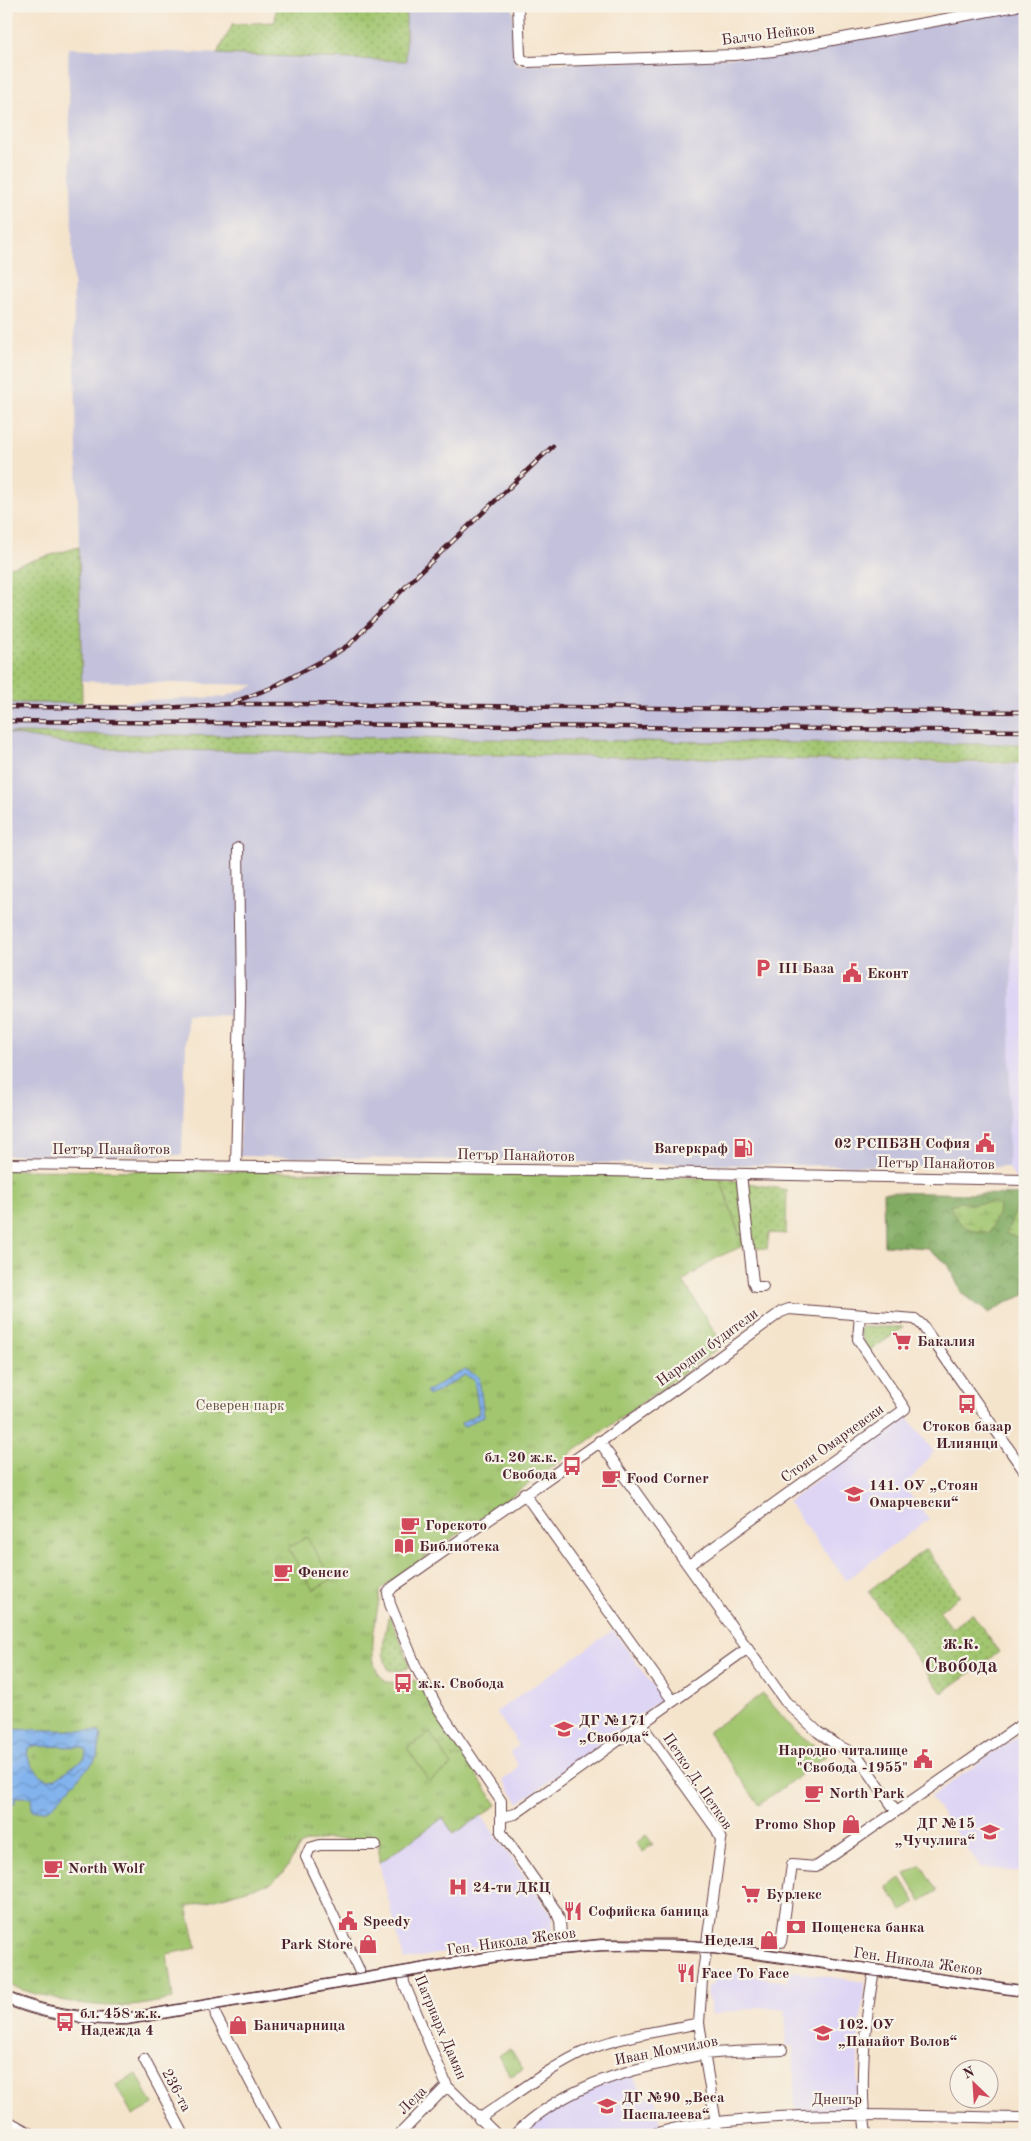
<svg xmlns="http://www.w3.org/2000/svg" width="1031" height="2141" viewBox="0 0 1031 2141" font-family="'Old Standard TT',serif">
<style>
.built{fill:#ded5f5}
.industrial{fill:#c3c1db}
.grass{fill:url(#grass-dots);stroke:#76724e}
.forest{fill:url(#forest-crowns);stroke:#666546}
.wetland{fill:url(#wetland-marsh);stroke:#76724e}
.park{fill:url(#park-tufts);stroke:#76724e}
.garden{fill:#a2c670;stroke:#76724e}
.water{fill:url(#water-waves);stroke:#66698c;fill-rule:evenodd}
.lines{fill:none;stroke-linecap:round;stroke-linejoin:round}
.minor-casing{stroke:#643d43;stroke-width:12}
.minor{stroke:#fff;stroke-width:10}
.tram{stroke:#4a1f2b;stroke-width:1}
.rail-casing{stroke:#4a1f2b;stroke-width:4.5}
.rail{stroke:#f7f3e8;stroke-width:2.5;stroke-dasharray:8;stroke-linecap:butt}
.labels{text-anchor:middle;stroke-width:4.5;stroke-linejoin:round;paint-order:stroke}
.street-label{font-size:15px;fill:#4a1f2b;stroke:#f7f3e8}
.poi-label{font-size:15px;font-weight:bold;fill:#4a1f2b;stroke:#f7f3e8;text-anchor:start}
.park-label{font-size:15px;fill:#645140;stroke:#f7f3e8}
.district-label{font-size:20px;font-weight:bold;fill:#4a1f2b;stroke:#f7f3e8}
</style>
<defs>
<pattern id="grass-dots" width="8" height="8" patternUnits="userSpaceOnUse" patternTransform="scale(1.25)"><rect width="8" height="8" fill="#a2c670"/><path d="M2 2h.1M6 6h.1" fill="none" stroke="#86a05c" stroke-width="1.8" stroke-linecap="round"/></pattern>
<pattern id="forest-crowns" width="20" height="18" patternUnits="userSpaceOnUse" patternTransform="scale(1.25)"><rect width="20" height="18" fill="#81ab62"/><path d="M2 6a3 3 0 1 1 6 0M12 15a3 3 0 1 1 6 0" fill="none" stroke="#6c8b51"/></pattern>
<pattern id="wetland-marsh" width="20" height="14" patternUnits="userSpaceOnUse" patternTransform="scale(1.25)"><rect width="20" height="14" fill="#a2c670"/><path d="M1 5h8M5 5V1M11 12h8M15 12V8" fill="none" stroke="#86a05c"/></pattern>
<pattern id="park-tufts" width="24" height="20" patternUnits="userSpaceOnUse" patternTransform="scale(1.25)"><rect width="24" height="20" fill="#a2c670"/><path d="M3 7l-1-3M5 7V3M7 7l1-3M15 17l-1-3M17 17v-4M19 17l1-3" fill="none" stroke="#86a05c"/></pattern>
<pattern id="water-waves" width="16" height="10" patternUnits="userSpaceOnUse" patternTransform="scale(1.25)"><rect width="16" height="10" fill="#82b3ed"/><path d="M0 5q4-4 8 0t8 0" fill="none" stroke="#6c91c0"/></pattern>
</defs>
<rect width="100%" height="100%" fill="#f7f3e8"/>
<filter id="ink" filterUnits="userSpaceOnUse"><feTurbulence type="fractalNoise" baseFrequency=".02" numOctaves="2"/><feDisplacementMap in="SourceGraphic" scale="10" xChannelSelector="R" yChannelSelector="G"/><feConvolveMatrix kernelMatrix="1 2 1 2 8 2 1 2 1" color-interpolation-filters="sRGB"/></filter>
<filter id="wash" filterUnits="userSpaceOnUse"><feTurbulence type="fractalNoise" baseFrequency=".0096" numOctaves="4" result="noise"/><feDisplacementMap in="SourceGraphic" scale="20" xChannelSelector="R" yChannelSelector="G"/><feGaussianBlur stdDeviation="1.12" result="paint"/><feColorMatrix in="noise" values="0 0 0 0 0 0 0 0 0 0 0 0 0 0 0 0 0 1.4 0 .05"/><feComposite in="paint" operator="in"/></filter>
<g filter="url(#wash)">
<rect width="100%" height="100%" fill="#f5e4cc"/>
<path class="built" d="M1025 763V1180H1016L1008 1167 1016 764Z
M906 1415 934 1452 904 1487 929 1519 846 1580 788 1502Z
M612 1631H614L660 1696 659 1701 519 1803 503 1780 514 1772 518 1765 510 1753 519 1745 496 1712Z
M1025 1731V1873L980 1867 930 1797Z
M481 1815 548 1910 552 1919 553 1936 508 1941 404 1960 379 1863 443 1818 454 1833Z
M715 1969 787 1982 789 1971 865 1982 858 2043V2109L795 2112 793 2046H787L785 2010 760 2007 710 2015V2002L707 1998 708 1986 713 1985Z
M632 2074 644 2098 656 2095 660 2128 638 2135H520L552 2110 573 2096Z"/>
<path class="industrial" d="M406 6H513L515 65 745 57 1025 7V744H873L9 734 98 749 1016 764 1008 1167 674 1164 240 1156 239 1017 187 1015 182 1155H6V703H82L224 697 256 685 82 681 68 48 405 61Z"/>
<path class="grass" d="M276 6H406V61L217 54 233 24 275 22Z
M79 547 82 703H6V568Z
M6 733 873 744H1025V763L98 749Z
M720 1178 787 1190 786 1234 769 1233 767 1249 743 1246Z
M862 1327H902L903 1328 868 1352 859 1331Z
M926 1549 960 1596 939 1611 952 1628 972 1613 999 1652 942 1693 868 1591Z
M390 1616 409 1662 408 1668 400 1671 389 1670C379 1654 385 1635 388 1618Z"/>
<path class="forest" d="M883 1192 1025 1195V1295L1009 1301 989 1313 962 1294 948 1264 927 1248 884 1245Z"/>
<path class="wetland" d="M961 1202 974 1204 994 1202 999 1207 998 1214 989 1233C969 1232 957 1225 950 1205Z
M1019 1203H1025V1239L1006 1234Z"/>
<path class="park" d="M6 1170 434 1173 720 1178 743 1246 718 1257 683 1281 723 1345 381 1589C378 1611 366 1653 378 1673 380 1676 384 1679 386 1682L406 1683 413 1680 418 1682 441 1724 497 1805 454 1834 443 1818 379 1863V1840L325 1839 307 1842 300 1846 284 1872 271 1883 187 1907 197 1948 167 1954 173 1999C158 2001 142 2006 127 2006 86 2007 45 1999 6 1984Z
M646 1835 653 1844 643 1852 636 1843Z
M509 2049 512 2051 523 2069 511 2076 498 2056Z"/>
<path class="garden" d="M307 1537 332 1579 313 1590 288 1548Z
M763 1694 795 1731 827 1755 759 1805 708 1732Z
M430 1733 452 1766 430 1781 407 1748Z
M921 1865 937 1891 921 1901 905 1874Z
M901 1878 916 1903 902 1911 887 1887Z
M137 2074 153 2105 133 2116 116 2085Z"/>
<path class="water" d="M465 1369 479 1377 484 1416 463 1427 461 1423 479 1413 474 1380 465 1375 428 1396 426 1392Z
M6 1729 97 1731 101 1734 98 1757 51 1808 46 1810 32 1811 31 1797H15V1803H6ZM33 1746 81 1747 86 1750 85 1758 56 1778 48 1779C38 1775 25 1761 28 1749Z"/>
</g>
<g filter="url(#ink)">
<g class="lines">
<g class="minor-casing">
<path id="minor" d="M518 6 520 55 522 60 528 62 734 55 773 51 1016 6
M6 1164 607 1171 1025 1180
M236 1167 240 1002 238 848
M741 1174 753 1282 755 1287H763
M599 1441 785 1701 818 1732 835 1744 857 1755 896 1811
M524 1493 673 1701
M689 1565 905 1409 858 1339 860 1315
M641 1724 717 1830 721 1840 702 1980 699 2023 718 2135
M501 1817 515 1814 748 1648
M781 1942 792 1865 816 1867 1025 1722
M562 1948 560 1921 556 1911 501 1832V1801L438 1708 417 1669 390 1604 388 1593 393 1587 677 1388 781 1312 789 1309 915 1319 922 1325 1025 1472
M403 1972 404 1983 447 2086 497 2135
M361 1979 359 1970 306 1857 310 1848 320 1845H376
M6 1998C45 2014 85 2020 126 2019L509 1954 602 1945 695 1946 747 1952 1025 1991
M214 2005 216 2016 278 2135
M144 2059 184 2135
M479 2119C515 2095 551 2066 590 2049 624 2035 664 2031 699 2023
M6 2120 33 2135
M399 2135 447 2086
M514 2135C557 2093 610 2074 668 2062 680 2059 693 2056 705 2054 731 2051 757 2051 782 2050
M652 2135C683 2124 717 2122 750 2119 841 2111 933 2117 1025 2118
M866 2135C859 2083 865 2021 874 1970"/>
</g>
<use href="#minor" class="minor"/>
<path class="tram" d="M6 1991C45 2007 83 2013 125 2013L509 1948 601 1939H676L747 1946 1025 1986
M6 2005C45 2021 85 2026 127 2025L510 1960 602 1951 638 1950 714 1954 1025 1997"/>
<g class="rail-casing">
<path id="rail" d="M234 702 271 688 333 655 350 644 416 576 553 446
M6 707 164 708 227 704H301L1025 712
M6 721 1025 731"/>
</g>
<use href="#rail" class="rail"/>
</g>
</g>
<defs>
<g id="parking-bare" transform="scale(1.5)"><path d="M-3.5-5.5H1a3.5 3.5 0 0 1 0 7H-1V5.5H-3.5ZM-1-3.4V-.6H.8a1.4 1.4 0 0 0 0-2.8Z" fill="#d1495b" stroke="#f7f3e8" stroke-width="2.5" paint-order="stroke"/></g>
<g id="civic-bare" transform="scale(1.5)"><path d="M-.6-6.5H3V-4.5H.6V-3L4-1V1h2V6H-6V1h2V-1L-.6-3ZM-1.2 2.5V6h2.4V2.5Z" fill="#d1495b" stroke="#f7f3e8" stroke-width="2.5" paint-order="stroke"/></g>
<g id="fuel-bare" transform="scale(1.5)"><path d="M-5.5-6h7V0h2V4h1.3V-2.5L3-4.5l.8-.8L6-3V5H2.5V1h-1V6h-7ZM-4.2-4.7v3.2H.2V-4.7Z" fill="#d1495b" stroke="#f7f3e8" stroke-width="2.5" paint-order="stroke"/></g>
<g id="supermarket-bare" transform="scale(1.5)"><path d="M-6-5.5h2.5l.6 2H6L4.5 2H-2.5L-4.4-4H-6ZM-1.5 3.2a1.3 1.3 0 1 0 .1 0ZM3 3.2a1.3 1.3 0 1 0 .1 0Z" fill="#d1495b" stroke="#f7f3e8" stroke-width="2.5" paint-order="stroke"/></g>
<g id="bus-bare" transform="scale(1.5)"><path d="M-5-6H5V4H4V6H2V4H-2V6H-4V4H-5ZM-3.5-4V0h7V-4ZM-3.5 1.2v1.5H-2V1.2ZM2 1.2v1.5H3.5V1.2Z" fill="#d1495b" stroke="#f7f3e8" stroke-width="2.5" paint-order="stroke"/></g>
<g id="cafe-bare" transform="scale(1.5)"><path d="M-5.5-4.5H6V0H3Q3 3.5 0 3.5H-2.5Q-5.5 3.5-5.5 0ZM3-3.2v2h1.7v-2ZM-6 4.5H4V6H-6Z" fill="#d1495b" stroke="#f7f3e8" stroke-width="2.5" paint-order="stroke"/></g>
<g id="school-bare" transform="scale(1.5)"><path d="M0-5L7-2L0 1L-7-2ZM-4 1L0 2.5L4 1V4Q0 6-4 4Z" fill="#d1495b" stroke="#f7f3e8" stroke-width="2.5" paint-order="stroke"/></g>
<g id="library-bare" transform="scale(1.5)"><path d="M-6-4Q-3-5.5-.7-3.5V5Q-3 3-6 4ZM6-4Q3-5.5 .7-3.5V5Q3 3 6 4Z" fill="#d1495b" stroke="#f7f3e8" stroke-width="2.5" paint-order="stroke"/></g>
<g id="shop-bare" transform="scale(1.5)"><path d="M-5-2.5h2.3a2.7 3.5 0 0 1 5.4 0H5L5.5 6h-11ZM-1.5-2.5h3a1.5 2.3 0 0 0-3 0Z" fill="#d1495b" stroke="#f7f3e8" stroke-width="2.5" paint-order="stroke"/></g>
<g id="hospital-bare" transform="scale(1.5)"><path d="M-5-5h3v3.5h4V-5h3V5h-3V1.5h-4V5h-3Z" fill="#d1495b" stroke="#f7f3e8" stroke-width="2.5" paint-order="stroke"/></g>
<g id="restaurant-bare" transform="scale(1.5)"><path d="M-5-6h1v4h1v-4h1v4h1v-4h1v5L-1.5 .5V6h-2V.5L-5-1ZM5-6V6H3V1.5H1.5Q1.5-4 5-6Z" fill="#d1495b" stroke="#f7f3e8" stroke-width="2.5" paint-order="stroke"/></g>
<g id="bank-bare" transform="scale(1.5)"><path d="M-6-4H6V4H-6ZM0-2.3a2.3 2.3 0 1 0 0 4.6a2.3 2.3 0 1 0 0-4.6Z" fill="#d1495b" stroke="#f7f3e8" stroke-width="2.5" paint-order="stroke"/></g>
</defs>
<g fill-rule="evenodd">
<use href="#parking-bare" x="763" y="968"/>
<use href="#civic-bare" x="852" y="973"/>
<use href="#civic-bare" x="985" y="1143"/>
<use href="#fuel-bare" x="743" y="1148"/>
<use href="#supermarket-bare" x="902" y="1341"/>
<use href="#bus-bare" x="967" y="1404"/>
<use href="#bus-bare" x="572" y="1466"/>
<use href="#cafe-bare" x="611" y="1478"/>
<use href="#school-bare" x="854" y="1494"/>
<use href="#cafe-bare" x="410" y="1525"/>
<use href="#library-bare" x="404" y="1546"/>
<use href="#cafe-bare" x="283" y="1572"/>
<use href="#bus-bare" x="403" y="1683"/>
<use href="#school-bare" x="564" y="1729"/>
<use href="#civic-bare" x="923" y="1759"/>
<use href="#cafe-bare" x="814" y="1793"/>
<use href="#shop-bare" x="851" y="1824"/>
<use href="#school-bare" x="990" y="1832"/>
<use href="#cafe-bare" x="53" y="1868"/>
<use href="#hospital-bare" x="458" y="1887"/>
<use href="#supermarket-bare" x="751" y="1894"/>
<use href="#restaurant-bare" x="573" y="1911"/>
<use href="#civic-bare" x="348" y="1921"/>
<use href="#bank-bare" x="796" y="1927"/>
<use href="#shop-bare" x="769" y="1940"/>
<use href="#shop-bare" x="368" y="1944"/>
<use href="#restaurant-bare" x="686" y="1973"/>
<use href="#bus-bare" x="65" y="2022"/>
<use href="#shop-bare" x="238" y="2025"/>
<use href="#school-bare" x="823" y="2033"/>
<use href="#school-bare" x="607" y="2106"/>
</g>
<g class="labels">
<g class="street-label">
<text transform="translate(768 34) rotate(-7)" y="5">Балчо Нейков</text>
<text x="111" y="1154">Петър Панайотов</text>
<text transform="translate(516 1155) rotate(1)" y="5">Петър Панайотов</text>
<text transform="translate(936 1163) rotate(1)" y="5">Петър Панайотов</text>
<text transform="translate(707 1347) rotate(-36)" y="5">Народни будители</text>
<text transform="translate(832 1443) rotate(-36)" y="5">Стоян Омарчевски</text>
<text transform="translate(698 1781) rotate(56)" y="5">Петко Д. Петков</text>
<text transform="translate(511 1941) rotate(-8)" y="5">Ген. Никола Жеков</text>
<text transform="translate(918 1961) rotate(8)" y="5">Ген. Никола Жеков</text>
<text transform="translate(441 2027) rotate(67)" y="5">Патриарх Дамян</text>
<text transform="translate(666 2050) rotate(-11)" y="5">Иван Момчилов</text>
<text transform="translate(177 2090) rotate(62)" y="5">236-та</text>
<text x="837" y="2104">Днепър</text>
<text transform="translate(412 2100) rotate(-45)" y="5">Леда</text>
</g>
<g class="poi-label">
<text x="778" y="973">III База</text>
<text x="867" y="978">Еконт</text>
<text x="970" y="1148" text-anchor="end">02 РСПБЗН София</text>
<text x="728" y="1153" text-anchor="end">Вагеркраф</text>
<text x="917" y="1346">Бакалия</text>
<text x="967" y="1431" text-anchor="middle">Стоков базар<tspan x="967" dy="17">Илиянци</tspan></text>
<text x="557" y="1462" text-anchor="end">бл. 20 ж.к.<tspan x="557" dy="17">Свобода</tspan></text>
<text x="626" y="1483">Food Corner</text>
<text x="869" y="1490">141. ОУ „Стоян<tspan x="869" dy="17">Омарчевски“</tspan></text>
<text x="425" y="1530">Горското</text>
<text x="419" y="1551">Библиотека</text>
<text x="298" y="1577">Фенсис</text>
<text x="418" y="1688">ж.к. Свобода</text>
<text x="579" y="1725">ДГ №171<tspan x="579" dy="17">„Свобода“</tspan></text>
<text x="908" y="1755" text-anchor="end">Народно читалище<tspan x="908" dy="17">"Свобода -1955"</tspan></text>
<text x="829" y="1798">North Park</text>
<text x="975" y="1828" text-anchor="end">ДГ №15<tspan x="975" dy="17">„Чучулига“</tspan></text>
<text x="836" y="1829" text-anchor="end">Promo Shop</text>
<text x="68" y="1873">North Wolf</text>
<text x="473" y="1892">24-ти ДКЦ</text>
<text x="766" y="1899">Бурлекс</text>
<text x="588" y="1916">Софийска баница</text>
<text x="363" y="1926">Speedy</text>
<text x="811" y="1932">Пощенска банка</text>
<text x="754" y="1945" text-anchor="end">Неделя</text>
<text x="353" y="1949" text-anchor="end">Park Store</text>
<text x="701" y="1978">Face To Face</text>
<text x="80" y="2018">бл. 458 ж.к.<tspan x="80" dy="17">Надежда 4</tspan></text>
<text x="838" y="2029">102. ОУ<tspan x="838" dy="17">„Панайот Волов“</tspan></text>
<text x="253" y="2030">Баничарница</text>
<text x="622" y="2102">ДГ №90 „Веса<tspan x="622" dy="17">Паспалеева“</tspan></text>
</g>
<g class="park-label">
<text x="240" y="1410">Северен парк</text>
</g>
<g class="district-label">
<text x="961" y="1649">ж.к.<tspan x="961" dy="23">Свобода</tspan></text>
</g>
</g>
<rect width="1031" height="2141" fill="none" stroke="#f7f3e8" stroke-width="25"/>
<g transform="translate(974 2084) rotate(335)"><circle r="24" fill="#f7f3e8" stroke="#b29e9c"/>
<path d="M0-4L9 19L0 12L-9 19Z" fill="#d1495b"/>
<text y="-8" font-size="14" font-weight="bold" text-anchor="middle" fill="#4a1f2b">N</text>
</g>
</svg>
